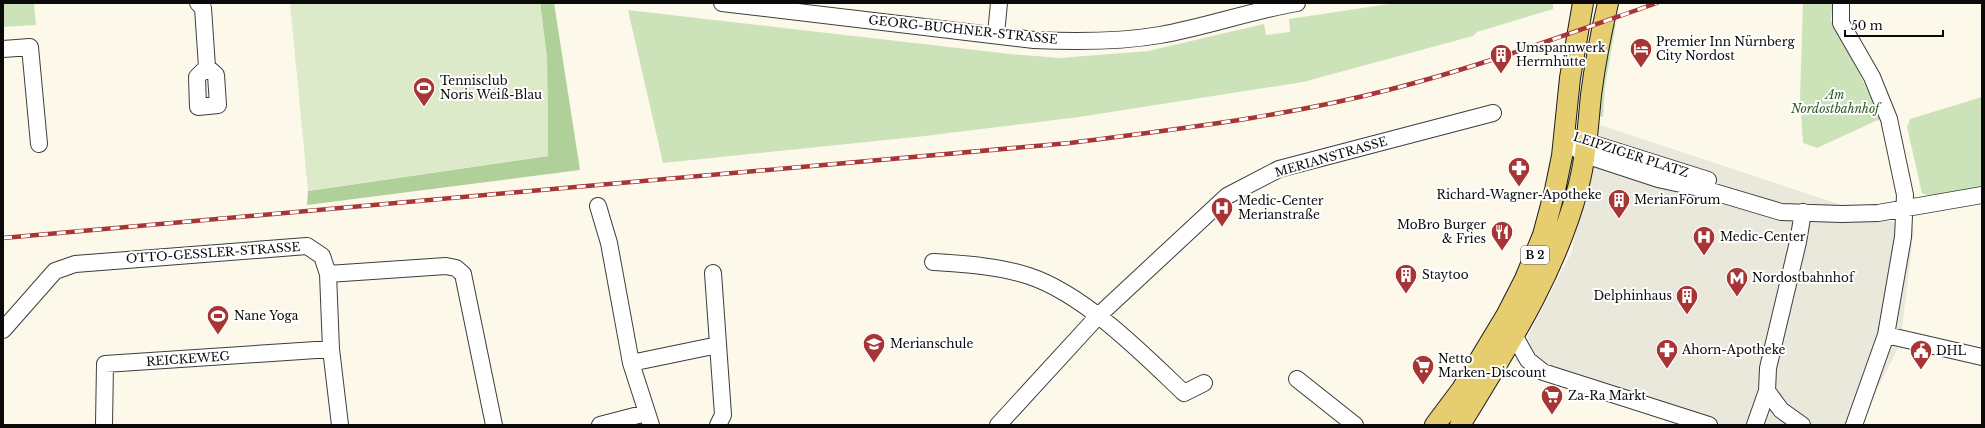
<svg xmlns="http://www.w3.org/2000/svg" width="1985" height="428" viewBox="0 0 1985 428" font-family="'Libre Baskerville',serif">
<style>
.green{fill:#cce2b9}
.forest{fill:#b0d09a}
.pitch{fill:#ddeac9}
.plaza{fill:#eae7db}
.lines{fill:none;stroke-linecap:round;stroke-linejoin:round}
.minor-casing{stroke:#3d3d3d;stroke-width:18}
.major-casing{stroke:#1b1b1b;stroke-width:22}
.minor{stroke:#fff;stroke-width:16}
.major{stroke:#e6ce70;stroke-width:20}
.rail-casing{stroke:#a73536;stroke-width:4.5}
.rail{stroke:#fff;stroke-width:3;stroke-dasharray:9;stroke-linecap:butt}
.labels{text-anchor:middle;stroke-width:4;stroke-linejoin:round;paint-order:stroke}
.shield{fill:#fff;stroke:#545454;stroke-width:1}
.shield-label{font-size:11px;font-weight:bold;fill:#0a0a0a}
.street-label{font-size:12px;fill:#0a0a0a;stroke:#fff}
.poi-label{font-size:12px;fill:#0a0a0a;stroke:#fff;text-anchor:start}
.park-label{font-size:12px;font-style:italic;fill:#2d5824;stroke:#fff}
</style>
<rect width="100%" height="100%" fill="#fcf9ea"/>
<path class="green" d="M3 3H34L36 25 3 27Z
M1396 3H1553V9L1477 32 1473 36 1303 82 1079 117 925 136 663 163 628 10 1010 54 1060 58 1148 51 1264 24 1266 35 1290 32 1289 19Z
M1803 3H1833L1831 20 1862 79 1880 119 1817 148 1803 143 1800 96Z
M1616 24 1605 86 1603 117 1595 116 1609 26Z
M1982 97V186L1932 197 1922 193 1907 127 1910 119Z"/>
<path class="forest" d="M540 3H554L580 170 307 205 308 191 548 156 547 59Z"/>
<path class="pitch" d="M290 3H540L547 59 548 156 308 191Z"/>
<path class="plaza" d="M1597 124 1914 229 1900 344 1859 425H1709L1515 361 1572 251Z"/>
<g class="lines">
<g class="minor-casing">
<path id="minor" d="M198 3 203 8 207 67 197 77 198 107 218 105 216 75 207 67
M722 3 1034 40C1076 42 1119 42 1160 35 1206 27 1250 11 1297 3
M1841 3V23L1872 77 1889 119 1905 195 1903 237 1886 335 1854 425
M996 34 999 3
M3 49 30 47 39 144
M1565 134 1573 146 1585 155 1658 179 1704 189 1781 212 1842 214 1878 213 1982 195
M1575 138 1708 180
M598 206 609 243 631 363 651 425
M933 262C965 264 999 266 1029 276 1084 294 1143 354 1184 393L1204 383
M713 273 723 415 718 425
M328 274 446 266 456 268 463 274 494 425
M3 330 55 271 75 264 307 246 322 256 328 274 331 349 340 425
M1514 335 1528 360 1543 372 1709 425
M1886 335 1982 357
M631 363 718 345
M1297 379 1355 425
M1767 391 1781 410 1802 425
M104 425 105 364 331 349
M600 425 646 413
M998 425 1098 316 1227 196 1279 169 1493 113
M1755 425 1767 391 1768 368 1798 242 1803 212"/>
</g>
<g class="major-casing">
<path id="major" d="M1435 425 1462 389 1506 316 1525 279 1543 235 1555 190 1562 156 1570 78 1583 3
M1460 425C1506 349 1555 275 1578 188 1586 158 1588 126 1591 95 1595 64 1601 33 1608 3"/>
</g>
<use href="#minor" class="minor"/>
<use href="#major" class="major"/>
<g class="rail-casing">
<path id="rail" d="M3 238 1070 143C1176 129 1284 117 1388 90 1479 67 1568 34 1657 3"/>
</g>
<use href="#rail" class="rail"/>
</g>
<defs>
<g id="hotel-pin" transform="scale(1.15)"><path d="M0 17L-7.5 6A9.5 9.5 0 1 1 7.5 6Z" fill="#a73536" stroke="#fff"/><path d="M-6-4.5h1.5V1H6V5H4.5V3h-9V5H-6ZM-4 0a1.8 1.8 0 1 1 3.6 0ZM.5 0V-2.5h3Q6-2.5 6 0Z" fill="#fff"/></g>
<g id="building-pin" transform="scale(1.15)"><path d="M0 17L-7.5 6A9.5 9.5 0 1 1 7.5 6Z" fill="#a73536" stroke="#fff"/><path d="M-4-6H4V6H1V3H-1V6H-4ZM-2.5-4.3h1.7v1.8h-1.7ZM.8-4.3h1.7v1.8H.8ZM-2.5-1h1.7V.8h-1.7ZM.8-1h1.7V.8H.8Z" fill="#fff"/></g>
<g id="stadium-pin" transform="scale(1.15)"><path d="M0 17L-7.5 6A9.5 9.5 0 1 1 7.5 6Z" fill="#a73536" stroke="#fff"/><path d="M0-5a6.5 5 0 1 0 0 10a6.5 5 0 1 0 0-10ZM-3.5-1.8h7v3.6h-7Z" fill="#fff"/></g>
<g id="pharmacy-pin" transform="scale(1.15)"><path d="M0 17L-7.5 6A9.5 9.5 0 1 1 7.5 6Z" fill="#a73536" stroke="#fff"/><path d="M-2-6h4v4h4v4h-4v4h-4v-4h-4v-4h4Z" fill="#fff"/></g>
<g id="hospital-pin" transform="scale(1.15)"><path d="M0 17L-7.5 6A9.5 9.5 0 1 1 7.5 6Z" fill="#a73536" stroke="#fff"/><path d="M-5-5h3v3.5h4V-5h3V5h-3V1.5h-4V5h-3Z" fill="#fff"/></g>
<g id="restaurant-pin" transform="scale(1.15)"><path d="M0 17L-7.5 6A9.5 9.5 0 1 1 7.5 6Z" fill="#a73536" stroke="#fff"/><path d="M-5-6h1v4h1v-4h1v4h1v-4h1v5L-1.5 .5V6h-2V.5L-5-1ZM5-6V6H3V1.5H1.5Q1.5-4 5-6Z" fill="#fff"/></g>
<g id="metro-pin" transform="scale(1.15)"><path d="M0 17L-7.5 6A9.5 9.5 0 1 1 7.5 6Z" fill="#a73536" stroke="#fff"/><path d="M-5.5 5V-5H-3L0 0L3-5H5.5V5H3V-.5L0 4L-3-.5V5Z" fill="#fff"/></g>
<g id="school-pin" transform="scale(1.15)"><path d="M0 17L-7.5 6A9.5 9.5 0 1 1 7.5 6Z" fill="#a73536" stroke="#fff"/><path d="M0-5L7-2L0 1L-7-2ZM-4 1L0 2.5L4 1V4Q0 6-4 4Z" fill="#fff"/></g>
<g id="civic-pin" transform="scale(1.15)"><path d="M0 17L-7.5 6A9.5 9.5 0 1 1 7.5 6Z" fill="#a73536" stroke="#fff"/><path d="M-.6-6.5H3V-4.5H.6V-3L4-1V1h2V6H-6V1h2V-1L-.6-3ZM-1.2 2.5V6h2.4V2.5Z" fill="#fff"/></g>
<g id="supermarket-pin" transform="scale(1.15)"><path d="M0 17L-7.5 6A9.5 9.5 0 1 1 7.5 6Z" fill="#a73536" stroke="#fff"/><path d="M-6-5.5h2.5l.6 2H6L4.5 2H-2.5L-4.4-4H-6ZM-1.5 3.2a1.3 1.3 0 1 0 .1 0ZM3 3.2a1.3 1.3 0 1 0 .1 0Z" fill="#fff"/></g>
</defs>
<g fill-rule="evenodd">
<use href="#hotel-pin" x="1641" y="49"/>
<use href="#building-pin" x="1501" y="55"/>
<use href="#stadium-pin" x="424" y="88"/>
<use href="#pharmacy-pin" x="1519" y="168"/>
<use href="#building-pin" x="1619" y="200"/>
<use href="#hospital-pin" x="1222" y="208"/>
<use href="#restaurant-pin" x="1502" y="232"/>
<use href="#hospital-pin" x="1704" y="237"/>
<use href="#building-pin" x="1406" y="275"/>
<use href="#metro-pin" x="1737" y="278"/>
<use href="#building-pin" x="1687" y="296"/>
<use href="#stadium-pin" x="218" y="316"/>
<use href="#school-pin" x="874" y="344"/>
<use href="#pharmacy-pin" x="1667" y="350"/>
<use href="#civic-pin" x="1921" y="351"/>
<use href="#supermarket-pin" x="1423" y="366"/>
<use href="#supermarket-pin" x="1552" y="396"/>
</g>
<g class="labels">
<rect class="shield" x="1521" y="246" width="28" height="18" rx="3"/>
<g class="shield-label">
<text x="1535" y="259">B 2</text>
</g>
<g class="street-label">
<text transform="translate(963 30) rotate(6)" y="4">GEORG-BUCHNER-STRASSE</text>
<text transform="translate(1631 155) rotate(18)" y="4">LEIPZIGER PLATZ</text>
<text transform="translate(1331 157) rotate(-16)" y="4">MERIANSTRASSE</text>
<text transform="translate(213 253) rotate(-4)" y="4">OTTO-GESSLER-STRASSE</text>
<text transform="translate(188 359) rotate(-4)" y="4">REICKEWEG</text>
</g>
<g class="poi-label">
<text x="1656" y="46">Premier Inn Nürnberg<tspan x="1656" dy="14">City Nordost</tspan></text>
<text x="1516" y="52">Umspannwerk<tspan x="1516" dy="14">Herrnhütte</tspan></text>
<text x="440" y="85">Tennisclub<tspan x="440" dy="14">Noris Weiß-Blau</tspan></text>
<text x="1519" y="199" text-anchor="middle">Richard-Wagner-Apotheke</text>
<text x="1634" y="204">MerianForum</text>
<text x="1238" y="205">Medic-Center<tspan x="1238" dy="14">Merianstraße</tspan></text>
<text x="1486" y="229" text-anchor="end">MoBro Burger<tspan x="1486" dy="14">&amp; Fries</tspan></text>
<text x="1720" y="241">Medic-Center</text>
<text x="1422" y="279">Staytoo</text>
<text x="1752" y="282">Nordostbahnhof</text>
<text x="1672" y="300" text-anchor="end">Delphinhaus</text>
<text x="234" y="320">Nane Yoga</text>
<text x="890" y="348">Merianschule</text>
<text x="1682" y="354">Ahorn-Apotheke</text>
<text x="1936" y="355">DHL</text>
<text x="1438" y="363">Netto<tspan x="1438" dy="14">Marken-Discount</tspan></text>
<text x="1568" y="400">Za-Ra Markt</text>
</g>
<g class="park-label">
<text x="1835" y="99">Am<tspan x="1835" dy="14">Nordostbahnhof</tspan></text>
</g>
</g>
<rect width="1985" height="428" fill="none" stroke="#0a0a0a" stroke-width="8"/>
<path d="M1845 30v6h98v-6" fill="none" stroke="#0a0a0a" stroke-width="2"/>
<text x="1851" y="30" font-size="12" fill="#0a0a0a" stroke="#ffffff" stroke-width="3" paint-order="stroke">50 m</text>
</svg>
